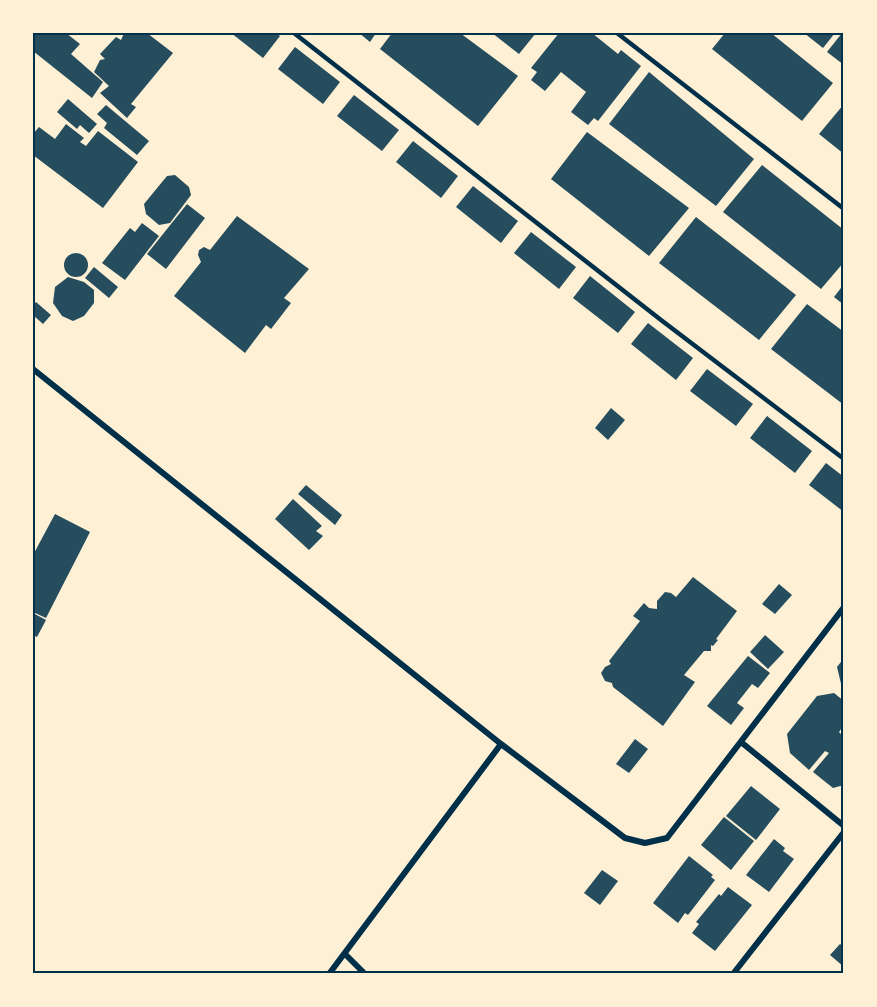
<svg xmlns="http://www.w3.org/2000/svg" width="877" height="1007" viewBox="0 0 877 1007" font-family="'Zilla Slab',serif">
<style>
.building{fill:#264d5e}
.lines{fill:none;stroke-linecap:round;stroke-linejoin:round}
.service{stroke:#003049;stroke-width:4.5}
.minor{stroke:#003049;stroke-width:6}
.neatline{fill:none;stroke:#003049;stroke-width:2}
</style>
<rect width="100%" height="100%" fill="#fdf0d5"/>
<path class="building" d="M33 33H66L80 44 71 54 103 82 92 98 33 51Z
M124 33H147L173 53 131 104 136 107 127 118 100 93 109 86 94 72 100 60 105 59 100 54 116 37 121 40Z
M231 33H276L280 36 263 58Z
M359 33H376L370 42Z
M392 33H460L518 76 478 126 380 49Z
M492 33H536L519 54Z
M559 33H592L618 54 621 50 641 66 598 121 594 118 588 125 571 112 586 92 561 72 545 91 531 80 537 72 531 68Z
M725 33H771L833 83 802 121 712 49Z
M804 33H835L823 48Z
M842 33H844V65L827 52Z
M295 47 340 82 323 104 278 69Z
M649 72 754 159 716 206 609 124Z
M354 95 399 130 382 151 337 116Z
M68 99 97 124 89 133 80 125 77 129 57 112Z
M844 104V154L819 134Z
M106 105 149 141 137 155 104 128 107 123 97 114Z
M66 124 84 138 80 142 86 146 98 131 138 162 103 208 33 155V134L39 127 55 139Z
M587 132 689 208 649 256 551 179Z
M413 141 458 176 441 198 396 162Z
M762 165 844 230V262L821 289 723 212Z
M175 175 189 187 191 195 170 223 159 225 146 214 144 204 167 176Z
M473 186 518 221 501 243 456 207Z
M187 204 205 218 166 269 147 254Z
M237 216 309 269 284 298 291 303 271 329 266 325 245 353 174 296 201 262 198 255 199 250 204 247 210 250Z
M696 217 796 295 759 340 659 263Z
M142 223 159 236 125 280 102 263 130 228 135 232Z
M531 232 576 267 559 289 514 253Z
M64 265a12 12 0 1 1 24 0a12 12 0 1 1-24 0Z
M94 267 118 287 109 298 85 278Z
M590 276 635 312 618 333 573 298Z
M68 277 84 282 94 290V303L84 316 73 321 62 316 53 303 55 287Z
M844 284V305L834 297Z
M36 302 51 315 43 324 33 315V305Z
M807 304 844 332V405L771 349Z
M648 323 693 358 676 380 631 344Z
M707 369 753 404 736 426 690 391Z
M611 408 625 420 608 440 595 428Z
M767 416 812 451 795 473 750 438Z
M826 463 844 477V512L809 485Z
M306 485 342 515 335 525 298 494Z
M293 499 322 526 316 531 323 536 309 550 275 519Z
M55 514 90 532 46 618 33 612V555Z
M693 577 737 611 716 639 718 640 713 646 711 645V651H704L684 675 695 682 663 726 613 687 612 683 605 681 601 673 605 667 611 664 609 661 640 621 633 616 644 603 649 608 657 609V601L665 592 671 593 676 597Z
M779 584 792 595 775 614 762 604Z
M33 613 46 620 37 637 33 635Z
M765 635 784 652 768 669 750 652Z
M748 656 770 673 758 688 752 684 737 703 744 708 731 725 707 706Z
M844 658V692H843L837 667Z
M834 693 844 701V725L839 732 842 735 844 733V785L833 788 813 772 829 753 825 751 809 770 790 753 787 734 817 696Z
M635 739 648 749 629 773 616 764Z
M751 786 780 809 756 840 726 816Z
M724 817 754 841 731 870 701 845Z
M774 839 785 848 783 851 794 859 769 892 746 875Z
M689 856 713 875 711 877 715 880 688 915 685 913 678 923 653 903Z
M602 870 618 881 600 905 584 893Z
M728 887 752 905 715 951 692 933 699 924 696 922 719 894 721 896Z
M840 944 843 946 844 945V967L830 955Z"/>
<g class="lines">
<path class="service" d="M294 33 661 320 844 459
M617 33 844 209"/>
<path class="minor" d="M33 369 501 744 625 838 645 843 667 838 844 607
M741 742 844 826
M345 954 365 974
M329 974 501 744
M733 974 844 832"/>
</g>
<rect width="877" height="1007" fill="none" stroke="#fdf0d5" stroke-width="69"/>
<rect x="34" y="34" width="808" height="938" class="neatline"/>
</svg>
